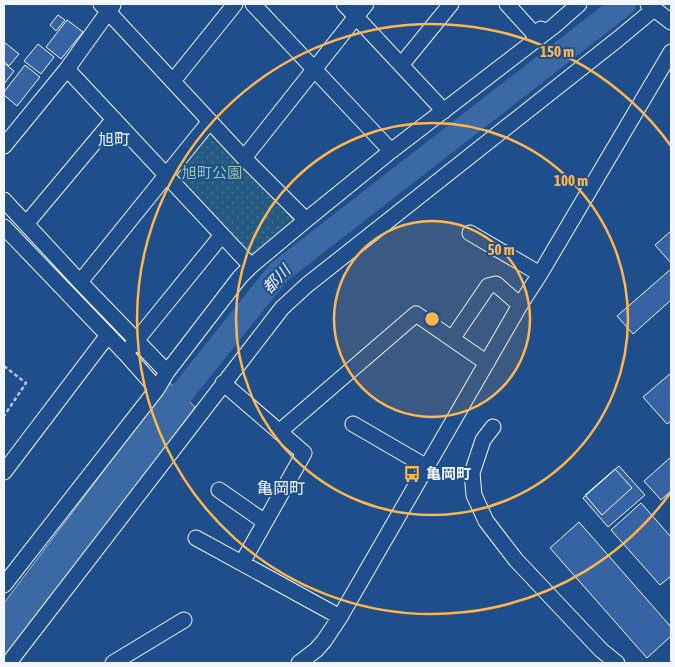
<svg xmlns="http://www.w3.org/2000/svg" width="675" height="667" viewBox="0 0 675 667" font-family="'Asap Condensed','Noto Sans JP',sans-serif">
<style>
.park{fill:url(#park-dots);stroke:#a8bbd7}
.water{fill:#3b69a3;stroke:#a8bbd7}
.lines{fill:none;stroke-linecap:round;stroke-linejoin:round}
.river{stroke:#3b69a3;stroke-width:24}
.building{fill:#3563a3;stroke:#f2f6ff}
.minor-casing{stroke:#f2f6ff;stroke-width:17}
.path{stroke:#b3c4dc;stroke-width:2.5;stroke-dasharray:4 2.5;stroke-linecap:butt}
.minor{stroke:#1f4e8c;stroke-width:15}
.ring{fill:none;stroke:#ffb74d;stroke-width:2.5}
.labels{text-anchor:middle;stroke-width:4;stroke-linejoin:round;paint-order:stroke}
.park-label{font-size:15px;fill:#97c8a6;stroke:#1f4e8c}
.poi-label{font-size:15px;font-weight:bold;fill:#f2f6ff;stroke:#1f4e8c;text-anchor:start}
.neighbourhood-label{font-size:16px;fill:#f2f6ff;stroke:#1f4e8c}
.water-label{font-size:16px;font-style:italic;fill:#f2f6ff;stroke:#1f4e8c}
.centre{fill:#ffb74d;stroke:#1f4e8c;stroke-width:2.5}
.ring-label{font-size:15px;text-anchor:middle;font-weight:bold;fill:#ffb74d;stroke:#1f4e8c;stroke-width:4;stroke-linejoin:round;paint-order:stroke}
</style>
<defs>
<pattern id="park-dots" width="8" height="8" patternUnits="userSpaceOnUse" patternTransform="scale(1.25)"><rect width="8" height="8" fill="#245a82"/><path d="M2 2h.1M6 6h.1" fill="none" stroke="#447295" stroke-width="1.8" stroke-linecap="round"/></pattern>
</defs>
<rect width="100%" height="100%" fill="#1f4e8c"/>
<path class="park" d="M211 129 294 220 255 256 248 255 172 174Z"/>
<path class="water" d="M170 383 195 407 89 551 16 643 4 656V603Z"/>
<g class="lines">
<path class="river" d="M161 419 279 272 624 4"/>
</g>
<path class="building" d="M58 15 65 20 56 31 50 25Z
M67 20 83 32 61 59 46 47Z
M4 42 19 54 9 66 4 61Z
M38 44 54 57 41 74 24 61Z
M4 63 14 71 4 84Z
M25 65 40 77 17 106 4 95V92Z
M671 231V263L655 245Z
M671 269V300L633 334 617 316Z
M671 373V421L667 424 643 397Z
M671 457V491L661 500 644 481Z
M619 466 645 495 608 527 583 498Z
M615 469 632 488 602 515 585 495Z
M641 503 671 537V576L660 585 611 530Z
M579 522 671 627V636L647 658 550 548Z"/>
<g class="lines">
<g class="minor-casing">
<path id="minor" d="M101 4 244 158 306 220
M253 4 391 151
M344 4 444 111
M507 4 538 38 541 29
M648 4 671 22
M402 64 451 4
M67 69 251 266
M173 81 235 4
M4 146 67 69 113 5
M244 158 366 4
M4 200 80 282 167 372
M26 224 114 119
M4 227 126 354 157 389
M470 233 540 274
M80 282 210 121
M452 339 488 286 496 284 520 305
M131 347 222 235
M223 383 304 453 242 563
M353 424 427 467
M493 427 483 440 472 473 474 495 486 521 516 560 601 650 617 663
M279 432 416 314 487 363
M4 472 108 335
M219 490 265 522
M196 538 340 617
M4 585 157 389 167 372 240 277 251 266 306 220 391 151 554 26 579 4
M11 660 282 308 307 285 618 39 654 9
M113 663 184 620
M299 663 316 650 324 641 340 617 520 305 540 274 671 52"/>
</g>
<path class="path" d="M4 366 26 383 4 416"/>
<use href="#minor" class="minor"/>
</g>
<circle cx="432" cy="319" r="98" fill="#ffb74d" fill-opacity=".12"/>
<g class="ring">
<circle cx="432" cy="319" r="98"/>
<circle cx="432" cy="319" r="196"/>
<path d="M671 492A295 295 0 1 1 671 146"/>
</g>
<defs>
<g id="bus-bare" transform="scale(1.35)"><path d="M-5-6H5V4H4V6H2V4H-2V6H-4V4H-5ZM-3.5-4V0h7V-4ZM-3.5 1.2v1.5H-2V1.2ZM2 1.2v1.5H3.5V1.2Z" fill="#ffb74d" stroke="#1f4e8c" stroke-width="2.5" paint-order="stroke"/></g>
</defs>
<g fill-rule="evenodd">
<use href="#bus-bare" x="412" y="474"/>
</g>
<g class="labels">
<g class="park-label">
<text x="212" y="178">旭町公園</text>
</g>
<g class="poi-label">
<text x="426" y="479">亀岡町</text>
</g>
<g class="neighbourhood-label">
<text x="114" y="145">旭町</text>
<text x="281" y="494">亀岡町</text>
</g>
<g class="water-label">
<text transform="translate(276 279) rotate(-47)" y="6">都川</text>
</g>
</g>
<circle cx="432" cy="319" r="8" class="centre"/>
<g class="ring-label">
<text x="557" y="57">150 m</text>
<text x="571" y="186">100 m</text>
<text x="501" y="255">50 m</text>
</g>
<rect width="675" height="667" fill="none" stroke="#f2f6ff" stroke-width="10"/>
</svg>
